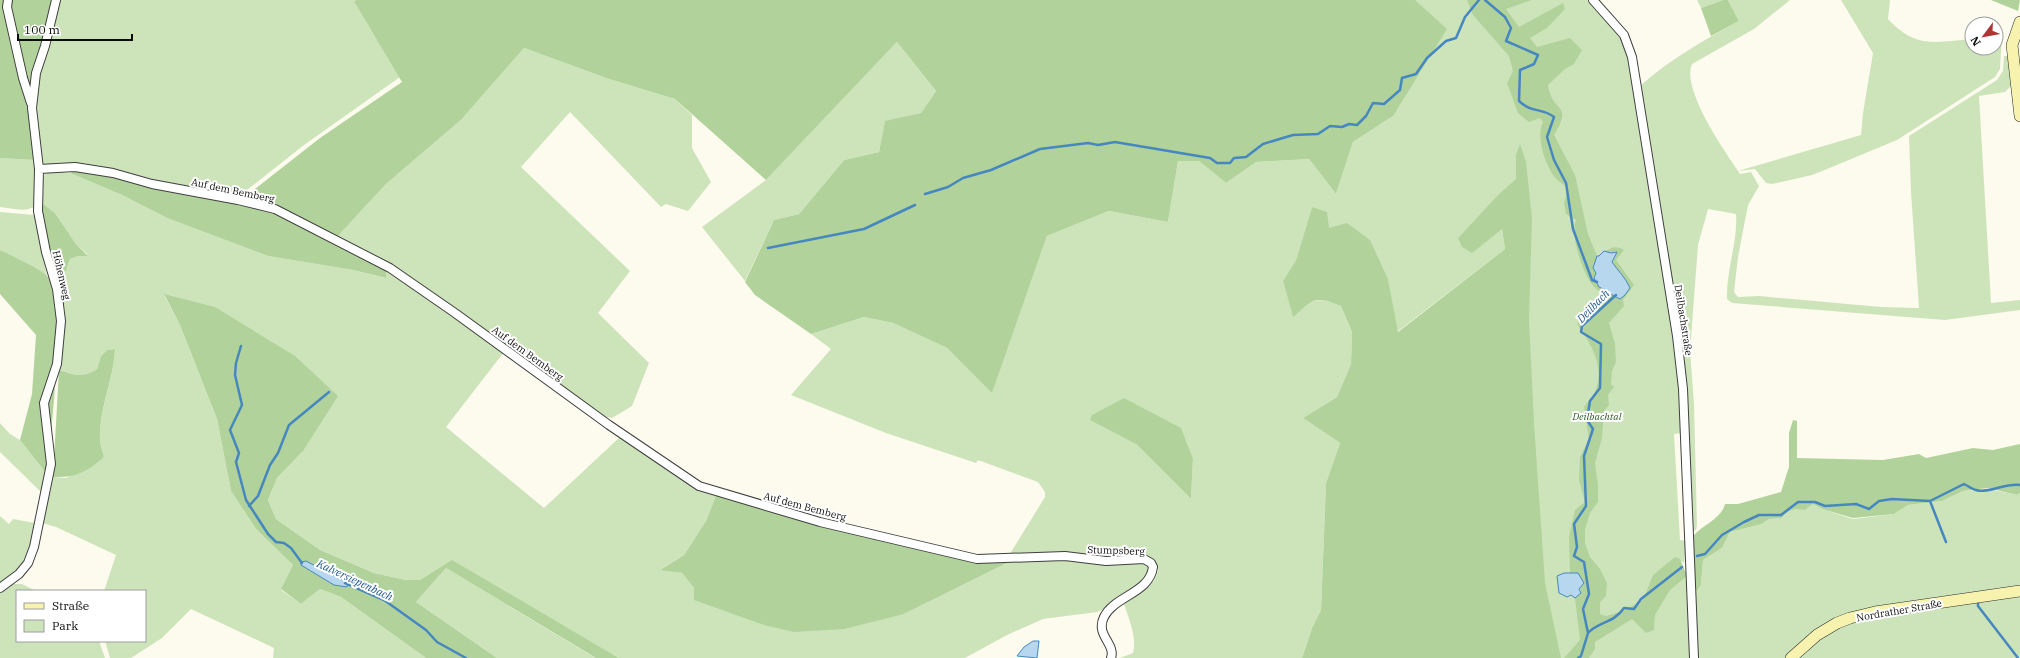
<svg xmlns="http://www.w3.org/2000/svg" width="2020" height="658" viewBox="0 0 2020 658" font-family="'IBM Plex Serif',serif">
<style>
.green{fill:#cde4bb;fill-rule:evenodd}
.forest{fill:#b1d39b}
.water{fill:#b7d7ef;stroke:#4687bf}
.lines{fill:none;stroke-linecap:round;stroke-linejoin:round}
.stream{stroke:#4687bf;stroke-width:2.5}
.street-casing{stroke:#3f3f3f;stroke-width:10}
.secondary-casing{stroke:#2e2e2e;stroke-width:12}
.street{stroke:#fff;stroke-width:8}
.secondary{stroke:#f7f3af;stroke-width:11}
.labels{text-anchor:middle;stroke-width:4;stroke-linejoin:round;paint-order:stroke}
.street-label{font-size:10px;fill:#0c0c0c;stroke:#fff}
.park-label{font-size:10px;font-style:italic;fill:#2c5d24;stroke:#fff}
.water-label{font-size:11px;font-style:italic;fill:#235a91;stroke:#fff}
</style>
<rect width="100%" height="100%" fill="#fdfbed"/>
<path class="green" d="M59 0H354L400 77 304 145 238 197 177 185 108 168 90 166H46L42 163 35 109 39 76 48 49Z
M1394 0H1589L1620 37 1628 58C1649 182 1673 307 1683 433L1674 434 1680 540 1686 541 1684 563 1681 561 1682 580 1687 576 1690 658H1551L1507 187 1458 238 1502 229 1505 249 1397 332 1388 279 1329 228 1312 207 1296 260 1283 281 1293 316C1315 299 1314 296 1341 306L1352 332 1351 364 1337 397 1303 418 1340 443 1326 483 1321 610 1312 628 1302 658H1120L1133 653C1137 637 1129 619 1124 604L1154 581 1158 571 1154 559 1143 557 1107 558 1008 557 1045 497V492L1038 482 978 460 976 463 886 433 791 395 831 349 811 334 864 317 893 323 947 348 992 392 1047 236 1109 211 1168 222 1178 161H1199L1226 183 1256 162 1309 159 1336 194 1353 142 1393 116ZM1136 444 1193 459 1191 499Z
M1697 0H1723L1701 8Z
M1728 0H1790L1754 29 1692 64C1681 89 1724 150 1738 171L1861 135 1863 113 1873 53 1841 0H1890L1888 19C1916 49 1934 42 1972 39V48H1996V34L2002 33 2000 69 1995 77 1897 140 1832 167 1812 175 1772 184 1766 183 1755 169 1738 171 1740 174 1751 172 1759 186 1748 205 1738 257 1734 292 1738 297 1759 296 1881 307 1919 308 1911 192 1909 136 1997 80 2003 71 2004 56H2008L2011 86 2005 92 1979 96 1991 303 2020 300V310L1945 320 1732 303 1727 299C1726 270 1738 242 1736 214L1708 209 1698 245 1690 351 1694 404 1697 526 1696 530 1693 531 1686 388 1640 86C1669 60 1704 40 1739 21Z
M897 42 936 91 921 113 885 122 879 152 844 160 799 214 774 220 745 281 702 227 766 180Z
M524 48 609 79 675 99 692 115V148L711 182 688 211 666 204 661 207 570 112 521 167 630 271 598 313 649 363 632 406 612 418 603 416 338 236 386 184 461 120Z
M0 158 34 160 35 206C27 213 10 208 0 207Z
M53 171 70 173 122 195 167 218 268 256 353 270 385 278 386 269 504 352 446 427 544 508 621 436 717 493 706 521 684 555 661 569 682 573 694 588 904 614 1009 562 1065 558 1147 563 1150 568V576L1108 607 1097 612 1043 619 1007 635 965 658H619L452 561 420 580H406L374 573 320 550 276 519 268 500 277 478 303 451 164 295 180 325 217 419 231 491 256 529 293 565 281 590 301 604 320 589 341 597 426 658H273L274 648 191 609 162 638 131 658H110L105 641H145V591H104L116 555 56 527 42 523 53 477 66 478 104 457C103 452 100 445 100 439 99 408 114 380 115 349L107 350 101 356 97 369C83 378 74 375 59 370L64 339V312L60 288 70 259 78 256 88 255 76 244 55 213 42 203 41 181 45 174Z
M0 212 35 215 47 276 0 250Z
M0 423 10 434 20 440 46 473 43 494 0 452Z
M1989 489 2017 495 2020 493V588L1850 616 1787 658H1697L1694 594 1701 585 1703 560 1722 548 1730 532 1762 524 1769 519 1782 518C1789 509 1794 509 1805 510L1813 504 1822 509 1853 519 1894 514 1908 505 1942 501 1963 491Z
M0 516 9 524 13 519 35 523C30 557 28 563 0 584Z
M446 568 587 653 596 658H497L416 602Z
M12 584H22L36 591H17V641H99L105 658H0V591Z
M2020 595V658H1797L1811 645 1839 626 1875 617Z"/>
<path class="forest" d="M0 0H55L31 88 29 114 34 160 0 158Z
M356 0H1415L1447 29 1393 116 1353 142 1336 194 1309 159 1256 162 1226 183 1199 161H1178L1168 222 1109 211 1047 236 992 393 947 348 893 323 864 317 811 334 755 295 745 282 774 220 799 214 844 160 879 152 885 121 921 113 936 91 897 42 766 180 675 99 609 79 524 48 461 120 386 184 338 236 340 247 386 269V278L353 270 268 256 167 218 122 195 70 173 76 171 241 200 320 138 402 82 354 1Z
M1467 0H1532L1506 9 1519 27 1563 3 1565 9 1547 28 1530 38 1537 47 1570 38 1582 50 1574 64 1565 69 1548 85C1552 114 1574 102 1554 135L1575 175 1588 234 1597 256C1605 254 1612 242 1624 250L1616 260 1634 285 1623 300 1624 306 1609 323 1615 344 1616 362 1612 371 1611 384 1614 387 1608 395 1609 405 1604 411 1602 438 1595 463 1598 485V502L1590 513 1585 530V543L1590 557 1600 569 1607 583 1606 596 1600 602V614L1606 616 1623 611 1643 600 1653 575 1675 557 1680 559 1687 576 1670 590 1655 615 1654 630 1646 633 1632 619 1595 642V649L1589 658H1564L1580 640 1575 598 1581 593 1578 573H1570L1569 537 1575 510 1585 502 1579 480 1580 457 1589 439 1584 407C1587 402 1593 397 1595 392 1606 366 1590 343 1577 324L1592 312 1604 296C1599 291 1592 286 1589 280 1581 266 1570 235 1576 220L1566 214 1564 203 1568 188C1563 184 1556 180 1553 175 1544 161 1536 137 1543 122L1540 118 1529 122 1518 113 1507 83 1513 71 1509 56 1473 15Z
M1723 0H1728L1739 21 1711 36 1701 8Z
M1991 0H2020L2018 11Z
M1520 144 1526 162 1532 218 1529 320 1534 423 1545 583 1561 658H1302L1312 628 1321 610 1326 483 1340 443 1303 418 1337 397 1351 364 1352 332 1341 306C1314 295 1314 299 1293 317L1283 281 1296 260 1312 207 1327 212 1329 228 1347 223 1370 240 1388 279 1398 332 1505 249 1502 229 1472 253 1462 247 1458 238 1499 194 1516 179V155Z
M42 203 55 213 76 244 88 256H78L70 259 60 288C53 260 44 233 42 203Z
M0 250C10 255 41 269 48 277 67 301 51 438 46 473L20 440 32 394 36 335 0 294Z
M164 294 215 307 295 356 338 396 303 451 277 478 268 500 276 519 320 550 374 573 406 580H420L452 560 619 658H596L446 568 416 602 497 658H426L341 597 320 589 301 604 281 589 293 565 256 529 231 491 217 419 180 325Z
M115 349C114 379 99 408 100 439 100 445 103 452 104 457 87 472 75 478 53 477L59 370C74 375 83 378 97 369L101 356 107 350Z
M1124 398 1181 428 1193 459 1191 499 1136 444 1090 420 1092 415Z
M1793 420 1797 421V458L1883 460 1919 454 1926 458 1973 448 1993 450 2020 444V493L2017 495 1988 488 1963 491 1942 501 1908 505 1894 514 1853 518 1822 509 1813 504 1805 510C1794 509 1789 509 1782 518L1769 519 1762 524 1730 532 1722 548 1703 560 1701 585 1694 594V535C1703 525 1722 518 1725 504H1738L1781 492 1789 467V433Z
M717 493 808 520 1009 562 904 614 844 629 794 632 764 625 694 600V588L682 573 660 570 684 555 706 521Z"/>
<path class="water" d="M1604 251 1611 253 1617 252 1612 262C1618 271 1626 278 1630 288L1625 295 1620 299C1612 296 1607 290 1599 287L1594 278 1596 273 1593 268 1597 256H1599Z
M306 561 348 583 347 587 334 585 301 565V562Z
M1564 573H1578L1584 583 1579 589 1581 593 1575 598 1571 595 1567 597 1559 593 1557 576Z
M1033 641H1039L1037 658 1017 656 1024 647Z"/>
<g class="lines">
<path class="stream" d="M1485 0 1505 17 1511 28 1506 41 1538 55 1534 64 1520 70 1519 101C1533 114 1541 107 1554 117L1547 137 1554 160 1566 183 1573 229 1592 280 1597 282
M925 194 948 187 963 178 991 170 1040 149 1088 143 1098 145 1115 142 1210 158 1217 163H1230L1234 158 1246 157 1263 144 1293 135 1318 134 1330 126 1342 127 1349 124 1357 125 1366 116 1373 103 1384 104 1400 90 1402 78 1416 74 1427 58 1446 41 1456 38 1465 17 1479 0
M768 248 864 229 915 205
M241 346 236 363 235 375 242 405 230 430 239 453 236 462 246 500 268 534 276 542 284 543 291 548 302 563
M1930 501 1946 542
M249 506 258 496 270 465 278 453 289 425 329 392
M1697 556 1705 554 1722 535 1744 522 1759 515H1781L1798 502H1815L1825 506 1856 504 1869 509 1879 501 1892 499 1930 501 1964 484C1968 486 1972 489 1976 490 1987 494 2005 483 2020 485
M345 583 384 600 426 630 437 642 466 658
M1978 602V606L2018 658
M1588 633C1599 621 1613 624 1624 608L1634 609 1641 599 1682 567
M1578 658 1581 656 1588 633 1583 609 1589 594 1584 562 1574 556 1577 547 1574 524 1586 506 1584 456 1593 429 1587 420 1590 401 1600 388 1601 344 1581 332 1582 326 1616 295"/>
<g class="street-casing">
<path id="street" d="M8 0 7 7 23 78 31 103
M1593 0 1624 35 1632 57 1677 336 1683 389 1694 658
M39 169 75 167 113 173 152 184 238 200 275 209 390 268 455 313 609 425 699 486 820 522 977 559 1065 556 1106 561 1144 559 1151 563 1153 567C1150 593 1114 596 1104 617 1095 635 1116 644 1111 658
M0 588 19 574 28 563 34 547 51 464 44 403 57 364 61 321 57 289 46 252 38 211 39 169 32 108 36 73 45 46 56 0"/>
</g>
<g class="secondary-casing">
<path id="secondary" d="M2020 22 2012 45 2020 116
M1791 658 1817 635 1837 623 1850 618 1875 612 2020 591"/>
</g>
<use href="#street" class="street"/>
<use href="#secondary" class="secondary"/>
</g>
<g class="labels">
<g class="street-label">
<text transform="translate(233 190) rotate(12)" y="4">Auf dem Bemberg</text>
<text transform="translate(62 275) rotate(77)" y="4">Höhenweg</text>
<text transform="translate(1684 320) rotate(81)" y="4">Deilbachstraße</text>
<text transform="translate(528 353) rotate(36)" y="4">Auf dem Bemberg</text>
<text transform="translate(805 506) rotate(15)" y="4">Auf dem Bemberg</text>
<text transform="translate(1116 550) rotate(2)" y="4">Stumpsberg</text>
<text transform="translate(1899 610) rotate(-10)" y="4">Nordrather Straße</text>
</g>
<g class="park-label">
<text x="1597" y="420">Deilbachtal</text>
</g>
<g class="water-label">
<text transform="translate(1593 306) rotate(-46)" y="4">Deilbach</text>
<text transform="translate(355 580) rotate(25)" y="4">Kalversiepenbach</text>
</g>
</g>
<rect x="16" y="590" width="130" height="52" fill="#ffffff" stroke="#9e9e9e"/>
<rect x="24" y="603" width="20" height="6" fill="#f7f3af" stroke="#9e9e9e"/>
<text x="52" y="610" font-size="12" fill="#0c0c0c">Straße</text>
<rect x="24" y="620" width="20" height="12" fill="#cde4bb" stroke="#9e9e9e"/>
<text x="52" y="630" font-size="12" fill="#0c0c0c">Park</text>
<g transform="translate(1984 36) rotate(238)"><circle r="19" fill="#ffffff" stroke="#9e9e9e"/>
<path d="M0-3L7 15L0 10L-7 15Z" fill="#ad3533"/>
<text y="-6" font-size="11" font-weight="bold" text-anchor="middle" fill="#0c0c0c">N</text>
</g>
<path d="M18 34v6h114v-6" fill="none" stroke="#0c0c0c" stroke-width="2"/>
<text x="24" y="34" font-size="12" fill="#0c0c0c" stroke="#ffffff" stroke-width="3" paint-order="stroke">100 m</text>
</svg>
